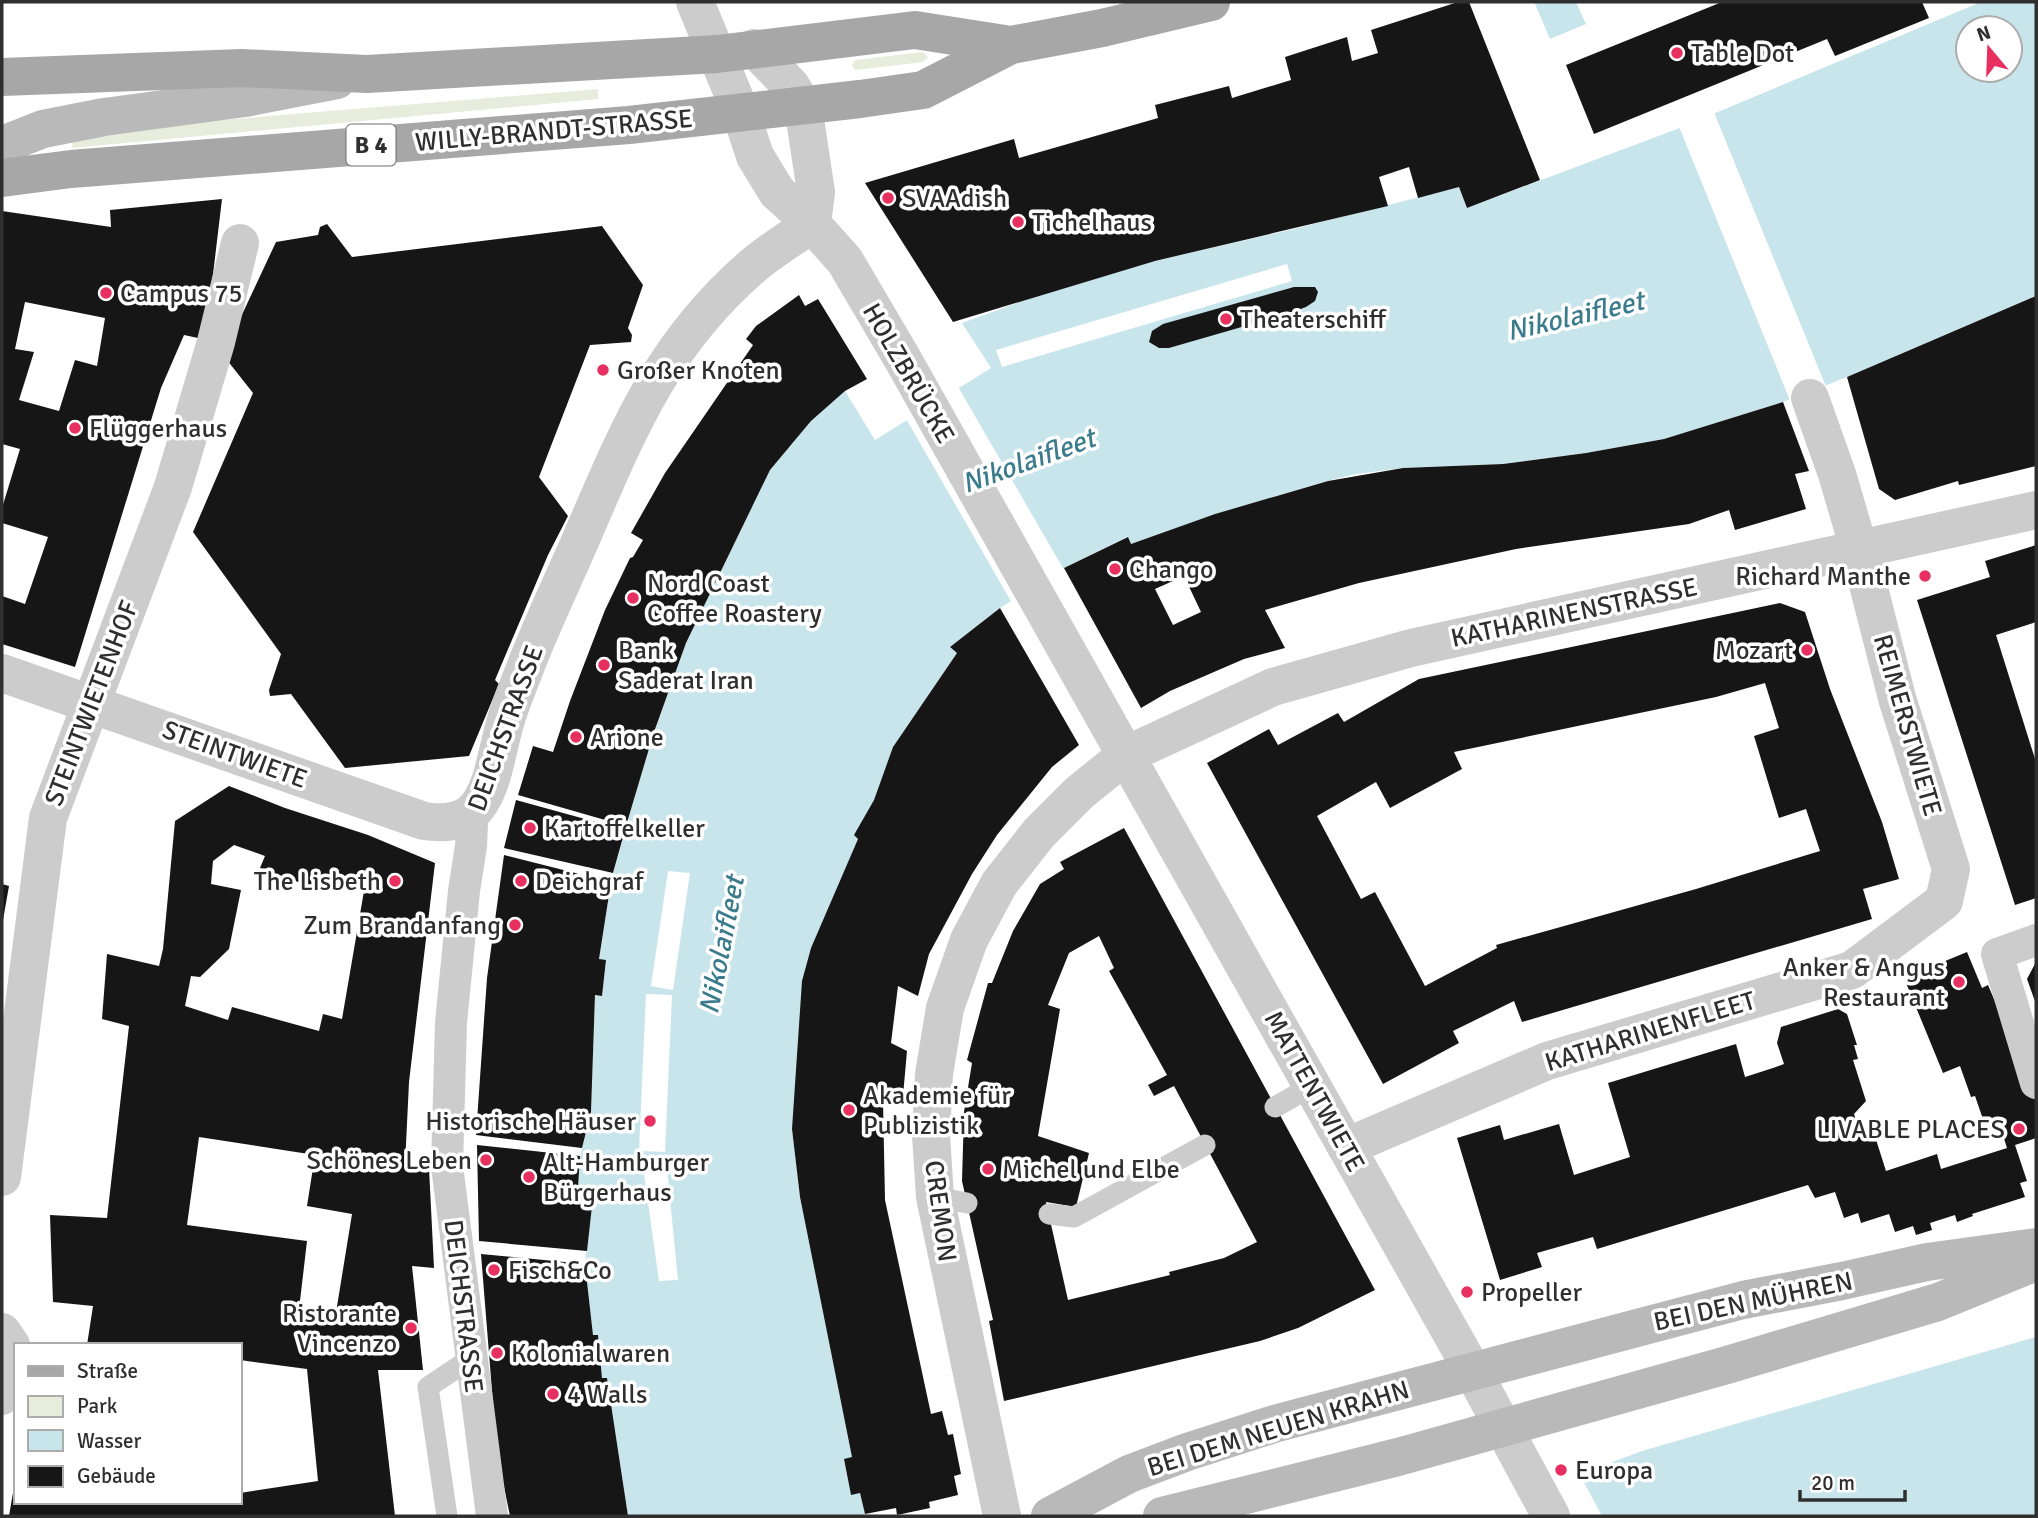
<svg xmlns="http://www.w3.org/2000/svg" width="2038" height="1518" viewBox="0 0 2038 1518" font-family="Signika,sans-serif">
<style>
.green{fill:#e8ecdd}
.water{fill:#c9e5ec;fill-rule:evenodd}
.pier{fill:#fff}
.building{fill:#161616;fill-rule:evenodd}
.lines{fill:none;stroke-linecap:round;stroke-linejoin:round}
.service{stroke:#ccc;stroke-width:21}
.pedestrian{stroke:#ccc;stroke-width:32}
.minor{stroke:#ccc;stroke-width:38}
.secondary{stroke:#b9b9b9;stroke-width:38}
.primary{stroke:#a7a7a7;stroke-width:38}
.poi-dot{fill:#e7305f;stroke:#fff;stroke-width:2.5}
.labels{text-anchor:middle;stroke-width:7;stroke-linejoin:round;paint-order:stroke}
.shield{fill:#fff;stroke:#6d6d6d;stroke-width:2}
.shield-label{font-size:24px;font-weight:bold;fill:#2f2f2f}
.poi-label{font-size:26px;fill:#2f2f2f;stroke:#fff;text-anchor:start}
.street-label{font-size:26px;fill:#2f2f2f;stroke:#fff}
.water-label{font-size:28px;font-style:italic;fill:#3a7b8c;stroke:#fff}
</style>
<rect width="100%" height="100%" fill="#fff"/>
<path class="green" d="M923 52 928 57 923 62 856 70 852 66 855 60Z
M598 89V99L72 148 73 140 209 121Z"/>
<path class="water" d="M1540 2H1576L1586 24 1550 39 1535 4Z
M1981 2H2036V296L1847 377 1783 402 1664 439 1586 453 1503 464 1403 468 1356 474 1327 481 1215 514 1131 544 1127 537 1064 568 1000 608 950 647 957 653 893 747 874 800 855 835 858 839 830 905 792 1129 800 1197 852 1457 844 1460 851 1494 860 1493 865 1514 856 1516H628L607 1379 602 1378 598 1336 593 1335 585 1264 592 1206 577 1204 580 1156 591 1112 595 995 602 996 606 961 599 959 611 882 626 826 654 732 686 643 770 470 811 421 845 391 875 440 991 368 962 323 1052 290 1155 261 1294 229 1459 187 1467 208 1677 129ZM1968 28H2010V70H1968Z
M2036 1337V1516H1509L1598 1473 1599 1467 1642 1451Z"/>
<path class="pier" d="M1713 110 1827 389 1791 403 1678 124Z
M1287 264 1292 281 1002 367 996 350Z
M957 385 1064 570 1012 603 905 417Z
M668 871 690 873 673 990 651 986Z
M646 994 672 995 665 1152 639 1151Z
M666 1158 678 1280 659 1281 642 1160Z
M1581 1477 1602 1516H1506L1508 1511Z"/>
<path class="building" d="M1458 2H1469L1540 180 1467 208 1459 187 1418 198 1409 167 1379 177 1388 206 1155 261 953 322 865 183 1014 139 1019 158 1158 118 1155 105 1229 86 1232 98 1291 80 1285 57 1347 37 1352 61 1378 53 1371 30Z
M1722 2H1922L1929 18 1835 56 1827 39 1594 134 1566 65Z
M222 199 212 283 198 338 184 335 161 388 75 667 2 644V596L25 604 48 537 2 523V508L20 449 2 444V211L111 227 110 210ZM25 302 105 318 97 366 75 360 59 411 19 400 34 352 15 349Z
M327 224 352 257 602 226 643 285 628 328 632 335 631 342 590 345 539 477 568 516 548 555 495 680 499 684 469 756 345 768 291 694 270 696 269 690 281 654 193 532 253 393 223 355 276 242 318 235 320 227Z
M1294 287H1315L1318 292 1315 301 1306 307 1287 314 1169 348H1159L1149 342 1152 331 1163 324Z
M799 295 805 306 818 299 867 379 845 391 811 421 770 470 686 643 654 732 626 826 518 795 533 746 553 752 570 701 605 610 630 558 633 557 643 540 631 533 665 473 753 345 746 339 756 326Z
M2036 296V466L1959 485 1958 481 1895 500 1879 489 1847 377Z
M1783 402 1809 471 1795 474 1806 509 1735 530 1729 510 1689 524 1516 549 1359 583 1265 610 1285 648 1244 659 1170 691 1141 708 1064 568 1128 537 1131 544 1215 514 1328 481 1403 468 1503 464 1586 453 1664 439ZM1184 576 1201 612 1173 625 1155 589Z
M2036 545V622L1996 635 2036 762V898L2015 905 1917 600 1990 577 1985 561Z
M1780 603 1805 612 1830 689 1882 822 1899 879 1863 889 1872 919 1522 1022 1514 1001 1453 1031 1459 1043 1383 1084 1207 763 1269 729 1278 745 1338 713 1344 722 1419 679ZM1765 683 1779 728 1754 736 1779 818 1806 809 1820 851 1696 889 1496 945 1497 948 1425 986 1375 892 1361 899 1317 816 1376 782 1390 808 1462 769 1454 752 1716 697Z
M1000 608 1079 745 1052 767 997 835 972 874 929 954 918 996 898 986 891 1043 907 1051 902 1107 883 1101 885 1200 931 1414 942 1411 948 1435 953 1434 961 1474 954 1476 958 1495 929 1502 930 1508 897 1515 896 1508 865 1514 860 1493 851 1495 844 1459 852 1457 800 1197 792 1129 802 981 811 948 858 839 854 835 874 800 893 747 957 653 950 647Z
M229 786 285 808 368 835 435 863 409 1082 405 1165 429 1168 434 1268 412 1266 423 1370H378L395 1516H9L14 1487 16 1502H240V1493L318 1481 307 1369 240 1360V1345H87L93 1306 53 1302 50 1215 107 1218 129 1026 102 1019 107 954 159 966 163 949 175 821ZM234 845 265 856 260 868 320 890 323 885 364 891 342 1019 323 1014 319 1031 232 1007 228 1020 185 1006 191 976 200 977 229 949 241 890 211 884 213 861ZM199 1137 315 1155 307 1206 352 1214 334 1325 298 1318 307 1241 187 1225Z
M516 800 625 830 613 873 504 848Z
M1124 828 1375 1290 1298 1328 1260 1341 1004 1401 989 1321 993 1320 962 1181 964 1112 972 1063 967 1060 988 983H992L1013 931 1040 884 1064 869 1060 862ZM1099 936 1114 968 1109 971 1167 1075 1148 1085 1154 1096 1174 1086 1257 1242 1224 1258 1169 1272 1170 1275 1068 1300 1046 1202 1076 1207 1089 1153 1038 1136 1060 1009 1048 1005 1069 953Z
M504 855 611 882 599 959 606 960 602 996 595 995 591 1112 582 1148 476 1135 487 978Z
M2 884 9 886 3 920H2Z
M1967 952 1982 988 1988 985 2036 1098V1138L2015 1145 2027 1181 2020 1183 2025 1197 1972 1214 1973 1216 1957 1222 1955 1215 1930 1223 1932 1230 1916 1235 1913 1226 1895 1232 1889 1214 1861 1223 1858 1213 1844 1218 1835 1192 1815 1198 1808 1185 1597 1249 1593 1237 1537 1253 1542 1267 1500 1280 1457 1138 1500 1125 1504 1140 1559 1124 1574 1175 1630 1157 1608 1083 1736 1044 1745 1077 1773 1068 1784 1064 1777 1043 1781 1027 1838 1009 1847 1014 1857 1045H1854L1858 1059 1853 1060 1866 1101 1854 1114 1860 1132 1872 1127 1886 1171 1937 1154 1941 1169 2007 1148 1998 1120 1985 1125 1975 1096 1971 1097 1960 1066 1943 1073 1904 978Z
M2036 962V1004L2027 979Z
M477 1145 580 1156 577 1204 592 1206 587 1251 479 1241Z
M481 1254 585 1264 593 1335H598L602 1378H607L628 1516H510L497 1453Z"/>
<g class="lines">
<path class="service" d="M1275 1107 1312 1086
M935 1197 967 1203
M1049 1214 1074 1217 1205 1145
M447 1516 428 1387 470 1359"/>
<path class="pedestrian" d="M470 814 472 824 471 846 464 891 451 1023 447 1166 492 1516
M2036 940 1997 954 2036 1083"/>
<path class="minor" d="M695 2 741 113 755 156 777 192 812 224 845 261 902 358 1472 1370 1551 1516
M2 673 424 821C444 824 464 823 477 807 493 786 496 756 503 731 507 713 515 694 522 676 539 630 561 585 581 539 627 432 662 343 755 264 772 250 793 237 812 224L816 192 803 106 791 86 754 48
M1346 1147 1547 1061 1852 970 1944 901 1951 869 1897 698 1859 549 1837 474 1810 398
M2 1177 48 818 173 487 216 342 240 243
M2 1332 11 1345 8 1384 2 1396
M1002 1516 935 1197 931 1135 934 1074 945 1008 969 940 999 884 1039 833 1079 793 1126 755 1273 687 1411 648 2036 510"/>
<path class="secondary" d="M2 145 43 129 104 117 245 98 337 80
M1050 1516 1129 1474 1187 1452 1274 1424 1743 1300 1842 1281 1927 1262 2036 1247
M1162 1516 1398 1457 1727 1365 1938 1302 2036 1262"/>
<path class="primary" d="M2 77 242 68 367 74 717 54 915 30 1011 45
M2 178 71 169 629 125 860 99 923 90 1011 45 1102 28 1211 2"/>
</g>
<g class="poi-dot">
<circle cx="1677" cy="53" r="7"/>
<circle cx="888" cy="198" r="7"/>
<circle cx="1018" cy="222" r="7"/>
<circle cx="106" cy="293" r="7"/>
<circle cx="1226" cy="319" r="7"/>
<circle cx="603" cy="370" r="7"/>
<circle cx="75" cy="428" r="7"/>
<circle cx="1115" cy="569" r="7"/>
<circle cx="1925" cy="576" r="7"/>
<circle cx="633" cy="598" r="7"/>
<circle cx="1807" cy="650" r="7"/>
<circle cx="604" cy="665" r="7"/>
<circle cx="576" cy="737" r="7"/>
<circle cx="530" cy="828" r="7"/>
<circle cx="395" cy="881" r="7"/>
<circle cx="521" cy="881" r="7"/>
<circle cx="515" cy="925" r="7"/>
<circle cx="1959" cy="982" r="7"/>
<circle cx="849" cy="1110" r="7"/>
<circle cx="650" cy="1121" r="7"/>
<circle cx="2019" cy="1129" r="7"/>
<circle cx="486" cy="1160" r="7"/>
<circle cx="988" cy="1169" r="7"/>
<circle cx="529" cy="1177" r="7"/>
<circle cx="494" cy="1270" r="7"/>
<circle cx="1467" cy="1292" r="7"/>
<circle cx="411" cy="1328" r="7"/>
<circle cx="497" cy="1353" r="7"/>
<circle cx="553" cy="1394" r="7"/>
<circle cx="1561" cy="1470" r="7"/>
</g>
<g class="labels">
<rect class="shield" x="346.5" y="124.5" width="49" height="41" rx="5"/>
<g class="shield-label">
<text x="371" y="153">B 4</text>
</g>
<g class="poi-label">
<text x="1691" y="62">Table Dot</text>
<text x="902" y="207">SVAAdish</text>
<text x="1032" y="231">Tichelhaus</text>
<text x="120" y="302">Campus 75</text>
<text x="1240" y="328">Theaterschiff</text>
<text x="617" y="379">Großer Knoten</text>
<text x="89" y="437">Flüggerhaus</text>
<text x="1129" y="578">Chango</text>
<text x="1911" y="585" text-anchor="end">Richard Manthe</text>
<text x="647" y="592">Nord Coast<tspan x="647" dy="30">Coffee Roastery</tspan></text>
<text x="618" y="659">Bank<tspan x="618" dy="30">Saderat Iran</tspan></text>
<text x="1793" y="659" text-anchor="end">Mozart</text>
<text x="590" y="746">Arione</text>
<text x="544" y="837">Kartoffelkeller</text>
<text x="381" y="890" text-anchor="end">The Lisbeth</text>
<text x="535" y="890">Deichgraf</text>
<text x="501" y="934" text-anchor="end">Zum Brandanfang</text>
<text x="1945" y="976" text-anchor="end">Anker &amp; Angus<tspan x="1945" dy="30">Restaurant</tspan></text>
<text x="863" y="1104">Akademie für<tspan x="863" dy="30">Publizistik</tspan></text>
<text x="636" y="1130" text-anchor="end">Historische Häuser</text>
<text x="2005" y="1138" text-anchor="end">LIVABLE PLACES</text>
<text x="472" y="1169" text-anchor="end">Schönes Leben</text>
<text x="543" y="1171">Alt-Hamburger<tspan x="543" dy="30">Bürgerhaus</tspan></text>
<text x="1002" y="1178">Michel und Elbe</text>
<text x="508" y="1279">Fisch&amp;Co</text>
<text x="1481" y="1301">Propeller</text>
<text x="397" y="1322" text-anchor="end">Ristorante<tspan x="397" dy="30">Vincenzo</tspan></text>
<text x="511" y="1362">Kolonialwaren</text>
<text x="567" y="1403">4 Walls</text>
<text x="1575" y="1479">Europa</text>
</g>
<g class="street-label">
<text transform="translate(554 130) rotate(-5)" y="9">WILLY-BRANDT-STRASSE</text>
<text transform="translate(909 373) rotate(60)" y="9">HOLZBRÜCKE</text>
<text transform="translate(1574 612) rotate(-12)" y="9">KATHARINENSTRASSE</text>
<text transform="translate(91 703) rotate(-69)" y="9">STEINTWIETENHOF</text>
<text transform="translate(1908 725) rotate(74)" y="9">REIMERSTWIETE</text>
<text transform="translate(505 728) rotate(-70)" y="9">DEICHSTRASSE</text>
<text transform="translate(235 754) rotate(20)" y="9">STEINTWIETE</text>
<text transform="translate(1650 1031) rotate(-17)" y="9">KATHARINENFLEET</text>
<text transform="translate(1315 1091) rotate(61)" y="9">MATTENTWIETE</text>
<text transform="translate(941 1211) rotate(82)" y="9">CREMON</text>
<text transform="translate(1753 1301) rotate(-12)" y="9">BEI DEN MÜHREN</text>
<text transform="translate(464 1306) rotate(83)" y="9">DEICHSTRASSE</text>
<text transform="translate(1278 1428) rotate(-17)" y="9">BEI DEM NEUEN KRAHN</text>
</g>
<g class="water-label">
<text transform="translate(1575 315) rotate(-13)" y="10">Nikolaifleet</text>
<text transform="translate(1028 460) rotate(-20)" y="10">Nikolaifleet</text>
<text transform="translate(721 945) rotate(-79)" y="10">Nikolaifleet</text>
</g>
</g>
<rect width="2038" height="1518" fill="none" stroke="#2f2f2f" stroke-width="7"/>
<rect x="14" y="1343" width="228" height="161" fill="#ffffff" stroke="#acacac" stroke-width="2"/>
<rect x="28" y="1366" width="35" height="10" fill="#a7a7a7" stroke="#acacac" stroke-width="2"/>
<text x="77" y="1378" font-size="21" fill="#2f2f2f">Straße</text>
<rect x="28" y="1396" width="35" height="21" fill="#e8ecdd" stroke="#acacac" stroke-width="2"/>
<text x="77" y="1413" font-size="21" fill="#2f2f2f">Park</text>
<rect x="28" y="1430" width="35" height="21" fill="#c9e5ec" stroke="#acacac" stroke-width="2"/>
<text x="77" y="1448" font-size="21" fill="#2f2f2f">Wasser</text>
<rect x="28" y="1466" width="35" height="21" fill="#161616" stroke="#acacac" stroke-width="2"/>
<text x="77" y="1483" font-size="21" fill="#2f2f2f">Gebäude</text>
<g transform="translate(1989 49) rotate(341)"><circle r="33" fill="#ffffff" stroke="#acacac" stroke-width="2"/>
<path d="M0-5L12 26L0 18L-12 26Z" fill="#e7305f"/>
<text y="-10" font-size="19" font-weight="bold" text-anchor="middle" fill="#2f2f2f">N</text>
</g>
<path d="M1800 1490v10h105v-10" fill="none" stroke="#2f2f2f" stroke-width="3.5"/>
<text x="1811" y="1490" font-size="21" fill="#2f2f2f" stroke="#ffffff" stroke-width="5" paint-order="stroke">20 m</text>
</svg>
